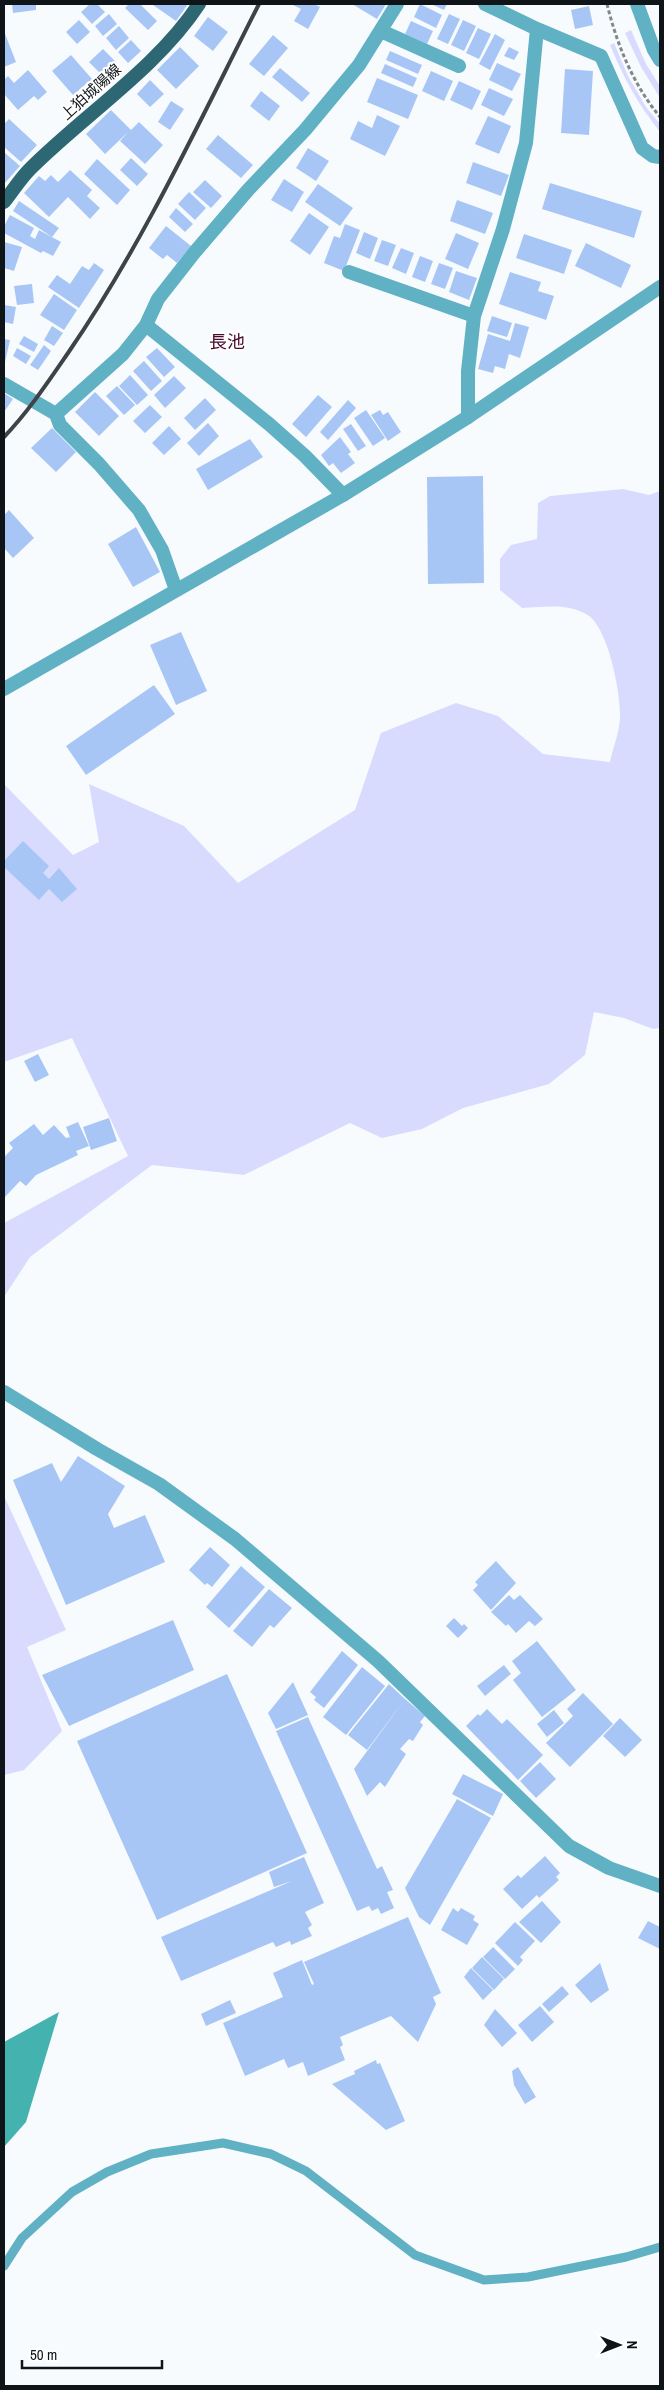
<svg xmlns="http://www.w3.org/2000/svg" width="664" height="2390" viewBox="0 0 664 2390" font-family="'Archivo Narrow','Noto Sans JP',sans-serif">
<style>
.green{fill:#d8dbfe}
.water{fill:#44b3af}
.building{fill:#a8c6f5}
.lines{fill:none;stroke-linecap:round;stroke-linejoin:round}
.path{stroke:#82878a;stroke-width:3;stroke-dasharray:4 2.5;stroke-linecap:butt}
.service{stroke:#61b1c4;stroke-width:9}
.minor{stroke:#61b1c4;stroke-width:14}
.tertiary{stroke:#61b1c4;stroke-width:14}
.primary{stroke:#2d6773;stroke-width:14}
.rail{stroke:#3e4347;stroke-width:4}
.labels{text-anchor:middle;stroke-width:4.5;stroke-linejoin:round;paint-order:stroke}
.street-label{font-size:15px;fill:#0e1418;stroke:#fff}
.quarter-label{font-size:18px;fill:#4a0b2f;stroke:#fff}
</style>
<rect width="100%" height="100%" fill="#f7fbfd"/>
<path class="green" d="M631 30 646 64 660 86V98L641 67 625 33Z
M614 43 628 76 646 107 660 124V132C638 104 624 79 610 45Z
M623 489 649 495 660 491V1028L653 1029 624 1018 594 1012 585 1055 549 1084 463 1108 422 1129 382 1138 350 1123 244 1175 152 1165 30 1257 4 1297V1223L128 1156 72 1038 4 1062V784L73 855 99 842 89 784 184 826 238 883 355 810 381 733 456 703 498 716 543 754 610 762C613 747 620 731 620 717 621 694 608 625 586 614 566 603 544 607 522 608L500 590V559L511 545 537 539 538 503 550 496Z
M4 1496 66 1630 27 1647 62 1731 24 1770 4 1775Z"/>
<path class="water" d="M59 2012 26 2122 4 2147V2042Z"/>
<path class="building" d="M12 4H36V10L13 13Z
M90 4H97L105 12 92 24 81 12Z
M129 4H140L157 21 148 30 125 8Z
M154 4H188L176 21 153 5Z
M291 4H314L320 7 308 29 294 21 301 9Z
M352 4H386L377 19Z
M420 4 442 15 436 28 414 17Z
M431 4H447L444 10Z
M589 6 593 25 575 29 571 10Z
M109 14 117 24 103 36 95 26Z
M449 14 460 19 448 44 437 39Z
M208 17 228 32 213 51 194 36Z
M79 20 90 32 77 44 66 32Z
M463 20 476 26 464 51 451 45Z
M411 21 433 31 427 44 405 34Z
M119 26 129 38 116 50 106 38Z
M478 28 491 34 479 59 466 53Z
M4 31 16 62 4 67Z
M495 34 505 40 490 70 479 64Z
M273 35 288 48 264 76 249 64Z
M131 40 141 51 128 63 118 52Z
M180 47 199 66 176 89 157 70Z
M509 47 519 52 514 60 504 56Z
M103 49 116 62 103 76 89 62Z
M390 51 422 65 418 74 386 60Z
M71 55 92 79 73 95 52 71Z
M497 63 521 74 512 91 489 80Z
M385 64 417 78 413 87 381 73Z
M280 68 310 93 302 102 272 77Z
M565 69 593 71 589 135 561 133Z
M28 70 47 92 38 100 34 96 18 110 4 94V80L8 76 14 83Z
M431 71 453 81 444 101 422 91Z
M377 78 418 95 408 119 367 102Z
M150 80 164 94 150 107 137 94Z
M459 81 481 91 472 110 450 100Z
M489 88 513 99 504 116 481 105Z
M261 91 280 106 269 121 250 106Z
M171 101 184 109 170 130 158 122Z
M111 110 131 130 139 122 163 145 145 164 120 141 128 132 105 154 86 134Z
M377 115 400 126 385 156 350 139 358 121 372 128Z
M488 116 511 126 499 154 475 144Z
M9 119 37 145 21 162 4 147V124Z
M218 135 253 165 241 178 206 149Z
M308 148 329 161 316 181 296 168Z
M5 153 20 166 4 184V154Z
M131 158 148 174 137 186 120 170Z
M97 159 130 190 117 205 84 174Z
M473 162 509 175 501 196 466 183Z
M70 170 92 190 87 196 100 208 90 219 68 197 49 217 24 193 39 176 45 181 51 175 58 182Z
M284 179 304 192 292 212 271 200Z
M205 180 222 196 211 208 193 192Z
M550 183 642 211 634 238 542 209Z
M318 184 353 208 340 226 305 202Z
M189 192 206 208 195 220 178 204Z
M457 200 493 213 485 234 450 221Z
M19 201 59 228 52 237 13 211Z
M176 208 193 224 185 232 169 217Z
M309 213 329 227 310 255 290 241Z
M10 215 34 228 30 236 35 239 39 230 61 242 53 256 43 251 41 253 4 233V226Z
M345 224 360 230 344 271 324 263 334 236 340 238Z
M166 226 191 246 177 263 167 255 163 259 149 248Z
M364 232 378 238 370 259 356 253Z
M456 233 479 243 468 269 445 259Z
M524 234 572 250 564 274 516 258Z
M382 240 396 245 388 266 374 261Z
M4 242 22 247 14 271 4 268Z
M586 243 631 265 621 288 575 266Z
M401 248 414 253 406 274 392 268Z
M420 256 433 261 425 282 412 277Z
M94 263 104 270 79 308 48 287 57 275 70 284 82 266 89 270Z
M439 263 453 268 445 289 431 284Z
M456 271 477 278 469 300 449 292Z
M510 272 541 282 538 291 554 296 546 320 499 304Z
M32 284 34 303 17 305 14 286Z
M54 294 77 310 64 330 40 315Z
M4 305 16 307 13 324 4 322Z
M492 316 512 323 507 337 487 331Z
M515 323 529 327 520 358 509 354 505 369 495 366 493 373 478 369 488 334 510 341Z
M52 326 63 333 54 346 44 340Z
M24 336 38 344 34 352 19 344Z
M4 339 10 340 5 362H4Z
M44 345 51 351 38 370 30 365Z
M17 348 31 356 26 364 13 356Z
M157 348 175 367 164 377 146 357Z
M144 361 162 381 151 391 133 371Z
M130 375 148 395 137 405 119 386Z
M174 376 186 388 165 408 154 395Z
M117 386 135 405 124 415 106 396Z
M95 392 119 416 99 436 75 412Z
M4 393 13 399 4 412Z
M318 395 332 407 306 437 292 424Z
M205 398 216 410 195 430 184 418Z
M348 400 356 408 328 440 320 432Z
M150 405 162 417 145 433 133 421Z
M366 410 385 438 373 446 354 418Z
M380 410 383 415 388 412 401 432 388 441 371 415Z
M208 423 219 436 199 456 187 443Z
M351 424 366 446 358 451 343 429Z
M169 426 181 439 164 455 152 443Z
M52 428 76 452 56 472 31 448Z
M340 437 351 452 348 454 355 463 341 473 333 463 329 466 321 455Z
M250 439 263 457 208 490 196 469Z
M483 476 484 583 428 584 427 477Z
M9 510 34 538 13 558 4 548V515Z
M136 527 160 572 133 587 108 544Z
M181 632 207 691 176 705 150 645Z
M154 685 175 714 86 775 66 746Z
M23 841 49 866 43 873 49 879 59 868 77 889 62 902 49 889 39 900 4 867V861Z
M38 1054 49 1075 35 1082 24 1061Z
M109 1118 117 1141 91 1150 83 1127Z
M78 1122 89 1146 76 1151 78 1155 36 1175 26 1186 20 1181 4 1198V1157L13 1148 9 1143 34 1124 43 1135 54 1125 66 1138 70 1137 66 1127Z
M78 1456 125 1486 108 1514 114 1528 145 1515 165 1562 66 1605 13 1480 52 1463 61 1482Z
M210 1547 230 1565 212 1587 207 1583 205 1585 189 1570Z
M496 1561 516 1583 491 1610 473 1590 478 1585 475 1582Z
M241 1566 265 1587 229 1628 206 1607Z
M269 1589 292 1608 274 1628 270 1625 252 1647 233 1631Z
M509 1595 514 1600 520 1595 543 1619 535 1626 529 1621 516 1633 508 1624 506 1626 491 1612Z
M454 1618 462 1626 464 1624 468 1628 458 1638 446 1626Z
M173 1620 194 1670 69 1726 42 1675Z
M537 1641 576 1690 542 1717 513 1680 521 1673 512 1661Z
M342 1651 358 1665 324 1708 314 1700 316 1697 310 1692Z
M504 1665 511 1674 485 1696 477 1686Z
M362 1667 385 1686 346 1735 323 1717Z
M227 1674 307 1853 157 1920 77 1741Z
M293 1682 308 1715 276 1729 268 1713Z
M389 1684 405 1699 367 1750 348 1735Z
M583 1693 613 1724 570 1767 546 1743 573 1716 567 1709Z
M405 1699 425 1716 420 1722 423 1725 413 1741 409 1739 400 1749 406 1754 385 1787 380 1782 367 1796 354 1769Z
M487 1709 502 1724 507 1719 543 1755 518 1780 466 1726 478 1714 480 1716Z
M554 1710 564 1723 547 1737 537 1724Z
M308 1717 377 1869 382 1866 393 1890 387 1892 394 1908 381 1914 378 1908 372 1911 369 1906 357 1911 276 1731Z
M620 1718 642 1740 625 1757 603 1736Z
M540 1762 556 1779 536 1798 520 1781Z
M463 1774 503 1794 493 1816 452 1794Z
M457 1799 491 1818 430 1925 419 1917 405 1888Z
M545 1856 560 1873 556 1877 559 1880 539 1898 537 1895 522 1909 503 1889 518 1875 521 1878Z
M304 1857 324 1903 305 1912 312 1925 308 1928 312 1936 291 1945 290 1941 276 1947 273 1942 181 1981 161 1937 292 1881 274 1887 269 1872Z
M542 1901 561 1922 541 1943 519 1922Z
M453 1908 458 1912 461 1908 475 1916 473 1920 479 1924 467 1945 441 1930Z
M408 1917 441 1993 433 1997 436 2004 418 2042 391 2016 340 2037 343 2045 340 2047 345 2060 308 2076 303 2062 288 2068 284 2059 245 2076 223 2023 283 1997 273 1973 302 1960 312 1985 314 1984 304 1962Z
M648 1921 660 1927V1949L638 1938Z
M515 1922 535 1941 520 1957 523 1960 518 1966 495 1943Z
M493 1947 515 1969 505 1979 483 1957Z
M482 1957 504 1979 494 1990 472 1968Z
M600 1963 609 1990 591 2003 575 1985Z
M471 1968 493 1990 483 2000 464 1977Z
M562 1986 569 1994 549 2012 542 2004Z
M230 2000 236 2013 206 2026 201 2014Z
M540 2006 554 2022 532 2042 518 2025Z
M495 2009 517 2033 502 2047 484 2025Z
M376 2060 377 2064 380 2063 405 2121 386 2130 332 2084 355 2074 354 2071Z
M518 2067 536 2097 525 2104 514 2085 512 2071Z"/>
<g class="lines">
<path class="path" d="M607 4C617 45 633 84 660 117"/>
<path class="service" d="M4 2266 22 2238 72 2192 107 2172 151 2154 223 2143 271 2154 306 2171 415 2255 484 2280 528 2277 626 2257 660 2247"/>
<path class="minor" d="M537 29 601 56 642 148 653 156 660 157
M381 31 459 66
M349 272 474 316
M146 325 269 424 305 456 343 495
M4 384 56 414 60 425 99 464 139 510 162 550 176 590
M56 414 123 354 146 325 158 299 194 253 248 190 305 130 359 65 397 4
M468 417V371L474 316 503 229 526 143 537 29 485 4
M4 1392 97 1449 159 1484 235 1539 378 1661 569 1846 609 1868 660 1886"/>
<path class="tertiary" d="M637 4 654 50 660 60
M4 689 343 495 468 417 660 287"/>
<path class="primary" d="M4 202C12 192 20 179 30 169 84 115 157 68 199 4"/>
<path class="rail" d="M4 437C28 412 48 382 68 353 143 244 199 122 259 4"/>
</g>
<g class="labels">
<g class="street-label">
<text transform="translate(91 92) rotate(-42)" y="5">上狛城陽線</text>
</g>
<g class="quarter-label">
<text x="227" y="348">長池</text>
</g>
</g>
<rect width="664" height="2390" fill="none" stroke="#0e1418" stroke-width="10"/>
<g transform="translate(619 2345) rotate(90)" stroke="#ffffff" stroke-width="4" paint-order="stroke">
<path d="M0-4L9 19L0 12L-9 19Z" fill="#0e1418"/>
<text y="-8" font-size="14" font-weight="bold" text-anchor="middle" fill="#0e1418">N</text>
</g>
<path d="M22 2360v8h140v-8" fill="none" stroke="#0e1418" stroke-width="2.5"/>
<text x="30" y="2360" font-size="15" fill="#0e1418" stroke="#ffffff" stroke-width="4" paint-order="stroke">50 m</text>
</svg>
